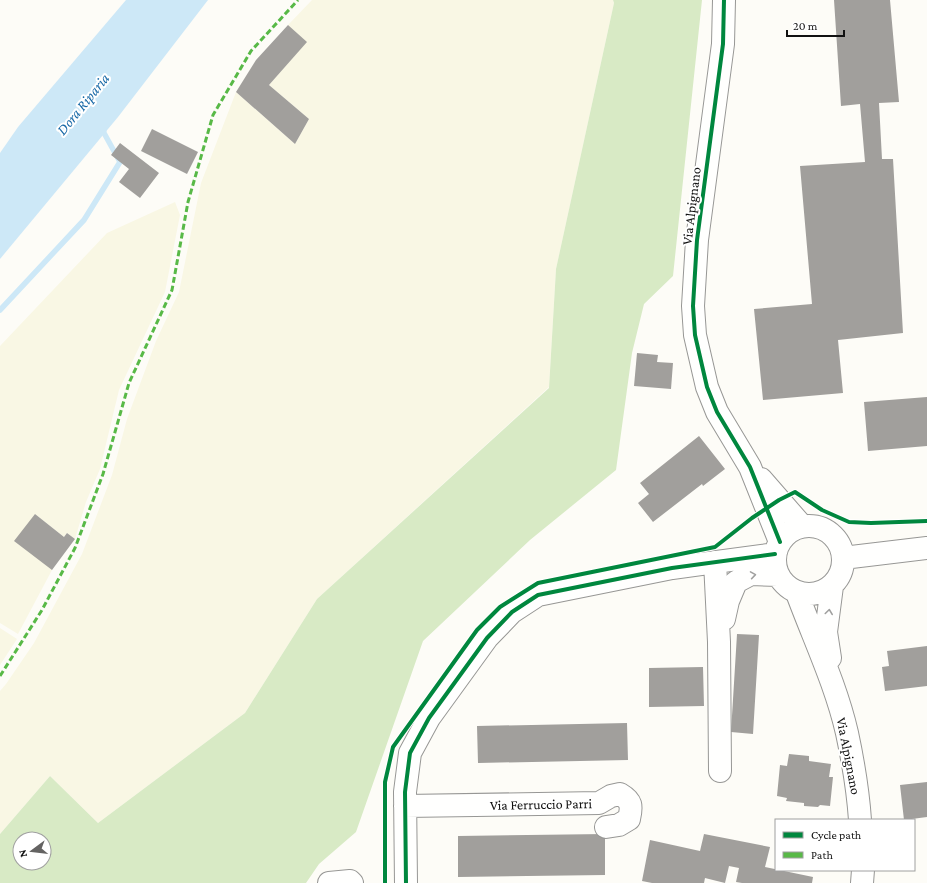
<svg xmlns="http://www.w3.org/2000/svg" width="927" height="883" viewBox="0 0 927 883" font-family="'Crimson Pro',serif">
<style>
.farmland{fill:#f9f7e4}
.forest{fill:#d8eac5;fill-rule:evenodd}
.water{fill:#cde8f7}
.lines{fill:none;stroke-linecap:round;stroke-linejoin:round}
.stream{stroke:#cde8f7;stroke-width:5.5}
.building{fill:#a19f9c}
.minor-casing{stroke:#979795;stroke-width:24}
.minor{stroke:#fffffe;stroke-width:22}
.quiet{stroke:#58b947;stroke-width:3;stroke-dasharray:6 3;stroke-linecap:butt}
.cycleway-casing{stroke:#fff;stroke-width:6}
.cycleway{stroke:#00873e;stroke-width:4}
.oneway{stroke:#a0a09f}
.labels{text-anchor:middle;stroke-width:4;stroke-linejoin:round;paint-order:stroke}
.street-label{font-size:14px;fill:#111;stroke:#fff}
.water-label{font-size:15px;font-style:italic;fill:#1768a6;stroke:#fff}
</style>
<rect width="100%" height="100%" fill="#fdfcf7"/>
<path class="farmland" d="M312 0H613L614 3 556 269 549 387 317 599 245 713 98 823 50 776 0 834V691L6 684 34 643 82 554 112 475 127 419 156 341 179 292 201 183 236 92 295 144 309 119 269 85 306 42 288 25Z
M175 202 180 215 165 292 119 390 100 469 86 502 75 539 67 533 64 537 35 514 52 570 18 634 0 623V346L107 233Z
M0 628 17 639 0 665Z"/>
<path class="forest" d="M613 0H702L673 276 644 304 632 353 616 470 530 540 423 641 356 832 319 864 306 883H0V834L50 776 98 823 245 713 317 599 549 388 556 269 614 3ZM20 839H44V863H20Z"/>
<path class="water" d="M126 0H208L118 117 0 259V153L18 127Z"/>
<g class="lines">
<path class="stream" d="M0 310 84 220 120 162 104 133 103 126"/>
</g>
<path class="building" d="M834 0H890L899 102 879 103 882 159H893L903 333 838 340 843 393 763 400 754 309 812 304 800 166 865 162 860 104 841 106Z
M288 25 307 42 269 85 309 119 295 144 236 92 256 60Z
M152 129 198 152 187 174 141 151Z
M120 143 159 173 140 198 119 182 129 169 111 155Z
M637 353 658 355 657 362 673 363 671 389 634 386Z
M927 397V446L868 451 864 402Z
M699 436 725 469 703 486 702 484 653 522 638 503 649 494 640 483Z
M35 514 64 537 67 533 75 539 52 570 14 541Z
M737 634 759 635 753 734 731 732Z
M927 646V686L885 691 882 667 889 666 887 651Z
M703 667 704 706 649 707V668Z
M627 723 628 760 478 763 477 726Z
M789 754 809 756V761L831 764 829 777H833L830 806 820 805 818 807 804 806V803L786 801 787 798 777 796 780 765 787 766Z
M927 782V817L904 820 900 785Z
M605 834V875L458 877V836Z
M704 834 770 847 765 867 813 877 812 883H742L736 882 739 868 729 866 725 883 705 878 704 883H652L642 881 650 840 700 851Z"/>
<g class="lines">
<g class="minor-casing">
<path id="minor" d="M724 0 723 44 697 240 693 306 695 335 707 387 717 412 750 467 780 542
M761 479 802 526
M775 560a34 34 0 1 1 68 0a34 34 0 1 1-68 0Z
M843 558 927 548
M715 562 719 642 720 771
M797 593C814 639 836 685 847 733 853 761 858 791 860 820
M724 619 728 601 736 582 751 574 778 575
M830 658 826 632 832 586
M405 806 599 803 611 796 620 794C632 801 632 806 629 819L619 825 606 827
M329 883 350 881 352 883
M406 883 405 792 410 753 429 718 487 638 512 612 538 595 672 568 775 554
M862 883 863 870"/>
</g>
<use href="#minor" class="minor"/>
<path class="quiet" d="M0 676 42 610 75 548 103 474 129 383 172 290 188 202 213 115 251 51 298 0"/>
<g class="cycleway-casing">
<path id="cycleway" d="M724 0 723 44 697 240 693 306 695 335 707 387 717 412 750 467 780 542
M385 883V782L393 747 477 630 500 607 538 583 715 547 752 518 779 500 795 492 822 510 849 522 871 523 927 521
M406 883 405 792 410 753 429 718 487 638 512 612 538 595 672 568 775 554"/>
</g>
<use href="#cycleway" class="cycleway"/>
</g>
<defs><path id="oneway-chevron" d="M-2-3.5L2.5 0L-2 3.5" fill="none" stroke-width="1.6" stroke-linecap="round" stroke-linejoin="round"/></defs>
<g class="oneway">
<use href="#oneway-chevron" transform="translate(753 575) rotate(-9)"/>
<use href="#oneway-chevron" transform="translate(829 612) rotate(-82)"/>
</g>
<g class="labels">
<g class="street-label">
<text transform="translate(691 206) rotate(-83)" y="5">Via Alpignano</text>
<text transform="translate(849 756) rotate(79)" y="5">Via Alpignano</text>
<text transform="translate(541 804) rotate(-1)" y="5">Via Ferruccio Parri</text>
</g>
<g class="water-label">
<text transform="translate(83 104) rotate(-51)" y="5">Dora Riparia</text>
</g>
</g>
<rect x="775" y="819" width="140" height="52" fill="#ffffff" stroke="#a0a0a0"/>
<rect x="783" y="832" width="20" height="6" fill="#00873e" stroke="#a0a0a0"/>
<text x="811" y="839" font-size="12" fill="#111111">Cycle path</text>
<rect x="783" y="852" width="20" height="6" fill="#58b947" stroke="#a0a0a0"/>
<text x="811" y="859" font-size="12" fill="#111111">Path</text>
<g transform="translate(32 851) rotate(255)"><circle r="19" fill="#ffffff" stroke="#a0a0a0"/>
<path d="M0-3L7 15L0 10L-7 15Z" fill="#646362"/>
<text y="-6" font-size="11" font-weight="bold" text-anchor="middle" fill="#111111">N</text>
</g>
<path d="M787 30v6h57v-6" fill="none" stroke="#111111" stroke-width="2"/>
<text x="793" y="30" font-size="12" fill="#111111" stroke="#ffffff" stroke-width="3" paint-order="stroke">20 m</text>
</svg>
